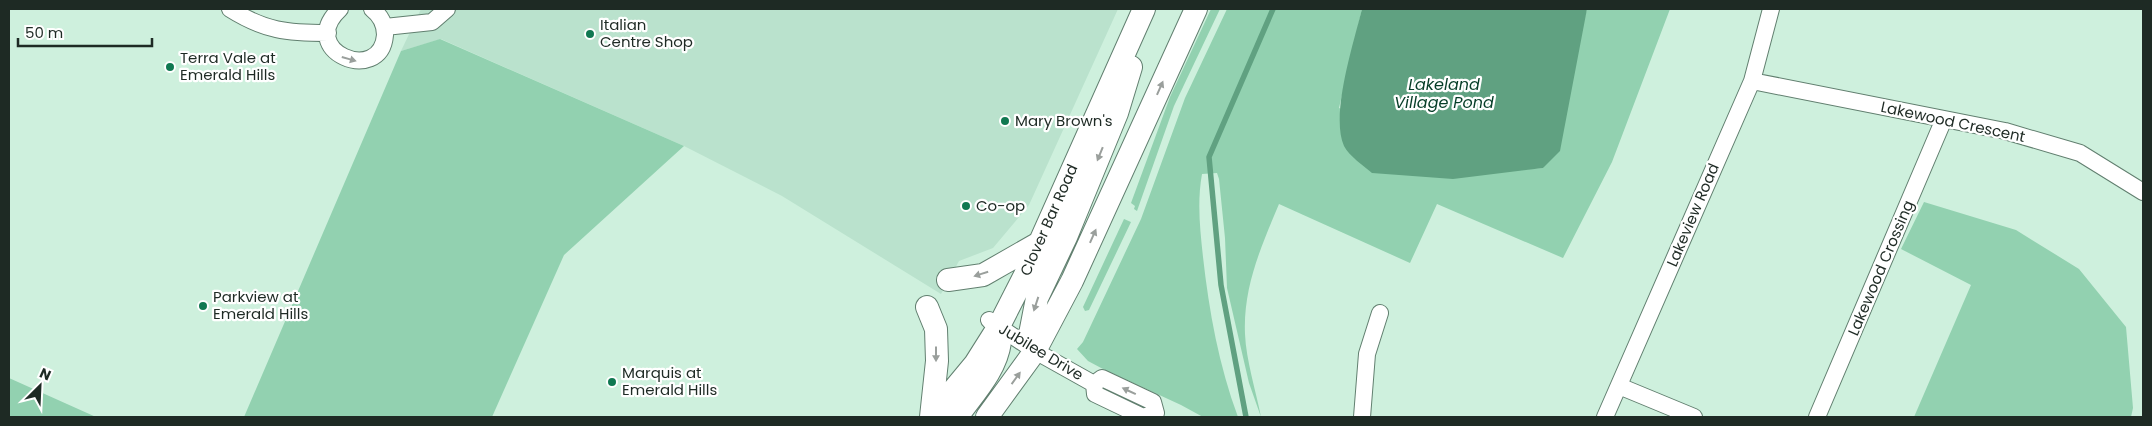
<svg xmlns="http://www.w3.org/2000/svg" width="2152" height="426" viewBox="0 0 2152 426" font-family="Poppins,sans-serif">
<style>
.built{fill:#bae2cd}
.green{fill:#92d1b0}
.water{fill:#60a181}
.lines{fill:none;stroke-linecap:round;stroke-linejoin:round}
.stream{stroke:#60a181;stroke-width:5.5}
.street-casing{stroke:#617f6f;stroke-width:18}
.secondary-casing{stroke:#617f6f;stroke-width:24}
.street{stroke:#fff;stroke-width:16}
.secondary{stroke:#fff;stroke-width:22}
.oneway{fill:#9a9f9c}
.poi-dot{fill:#107851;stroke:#fff;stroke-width:2}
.labels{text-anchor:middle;stroke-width:4.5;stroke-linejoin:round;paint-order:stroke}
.poi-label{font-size:15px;fill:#1e2a24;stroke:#fff;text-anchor:start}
.street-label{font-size:15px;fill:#1e2a24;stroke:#fff}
.water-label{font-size:16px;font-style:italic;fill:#063e28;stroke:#fff}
</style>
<rect width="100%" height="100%" fill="#cef0dd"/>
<path class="built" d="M421 9H1118L1029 205 993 248 959 261 941 294 782 196 684 146 441 39 401 51Z"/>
<path class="green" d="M1211 9H1220L1174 106 1137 211 1134 209 1135 206 1131 203 1170 97Z
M1227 9H1362L1339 108 1507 171 1543 168 1587 9H1670L1612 162 1563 258 1437 204 1410 263 1279 204C1261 247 1243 287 1245 334 1246 360 1256 391 1261 417L1249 383 1227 288 1225 238 1219 179 1217 173 1202 174C1197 202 1200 229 1203 257 1209 311 1219 366 1238 417H1203L1181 405 1103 369 1088 361 1077 349 1083 342 1141 219 1185 98Z
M440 39 684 146 564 255 492 417H244L401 51Z
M1924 202 2016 230 2079 269 2126 327 2133 408 2131 417H1914L1971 285 1901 249Z
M1124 219 1131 222 1089 310 1085 311 1083 307Z
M9 378 96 417H9Z"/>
<path class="water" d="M1362 9H1587L1560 151 1543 168 1453 179 1372 173C1364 166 1349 156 1344 146 1330 115 1354 42 1362 9Z"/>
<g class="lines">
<path class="stream" d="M1246 417 1221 285 1209 157 1273 9"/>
<g class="street-casing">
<path id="street" d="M230 9C265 31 287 33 328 33
M340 9C295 51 381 86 385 35 385 24 380 15 372 9
M385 27 432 22 447 9
M1752 81 2005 131 2080 153 2143 192
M989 320 1035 351 1094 384
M1094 384 1102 378 1153 402 1156 413
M1094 384 1095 394 1143 417 1156 413
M1619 386 1694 417
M1362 417 1367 354 1380 313
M1605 417 1752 81 1771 9
M1817 417 1944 119"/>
</g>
<g class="secondary-casing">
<path id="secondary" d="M948 280 983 275 1039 243
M927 307 936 329 937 361 931 417
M1035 351 1030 334 1037 298 1066 237 1117 113 1131 67
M931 417 975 364 999 326 1027 271 1144 9
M957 417C973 394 996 371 1000 342
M987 417 1035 351 1072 281 1196 9"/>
</g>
<use href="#street" class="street"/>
<use href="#secondary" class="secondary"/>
</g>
<defs><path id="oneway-solid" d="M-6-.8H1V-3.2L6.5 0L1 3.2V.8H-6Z" transform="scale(1.25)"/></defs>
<g class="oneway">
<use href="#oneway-solid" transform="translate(349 59) rotate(16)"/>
<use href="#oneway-solid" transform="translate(1160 88) rotate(-66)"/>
<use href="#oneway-solid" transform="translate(1100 154) rotate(112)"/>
<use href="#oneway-solid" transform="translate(1093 236) rotate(-66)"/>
<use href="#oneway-solid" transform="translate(981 274) rotate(163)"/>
<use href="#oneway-solid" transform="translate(1036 304) rotate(108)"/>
<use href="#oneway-solid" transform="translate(936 354) rotate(90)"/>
<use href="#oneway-solid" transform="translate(1016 378) rotate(-54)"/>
<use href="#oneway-solid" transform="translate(1129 391) rotate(-155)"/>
</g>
<g class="poi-dot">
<circle cx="590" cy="34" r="5"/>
<circle cx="170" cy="67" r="5"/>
<circle cx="1005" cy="121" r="5"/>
<circle cx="966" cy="206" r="5"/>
<circle cx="203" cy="306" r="5"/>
<circle cx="612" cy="382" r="5"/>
</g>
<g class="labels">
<g class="poi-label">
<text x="600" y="30">Italian<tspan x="600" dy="17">Centre Shop</tspan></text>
<text x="180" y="63">Terra Vale at<tspan x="180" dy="17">Emerald Hills</tspan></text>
<text x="1015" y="126">Mary Brown's</text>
<text x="976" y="211">Co-op</text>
<text x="213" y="302">Parkview at<tspan x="213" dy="17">Emerald Hills</tspan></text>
<text x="622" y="378">Marquis at<tspan x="622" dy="17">Emerald Hills</tspan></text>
</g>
<g class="street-label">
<text transform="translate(1953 122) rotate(12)" y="5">Lakewood Crescent</text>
<text transform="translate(1693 215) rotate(-67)" y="5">Lakeview Road</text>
<text transform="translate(1049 220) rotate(-66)" y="5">Clover Bar Road</text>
<text transform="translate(1881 268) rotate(-67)" y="5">Lakewood Crossing</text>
<text transform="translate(1041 352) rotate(31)" y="5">Jubilee Drive</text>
</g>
<g class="water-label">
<text x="1444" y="90">Lakeland<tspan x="1444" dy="18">Village Pond</tspan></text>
</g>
</g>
<rect width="2152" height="426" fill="none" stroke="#1e2a24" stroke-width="20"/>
<g transform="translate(40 386) rotate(24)" stroke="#ffffff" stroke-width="4" paint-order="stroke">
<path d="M0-4L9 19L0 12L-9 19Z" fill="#1e2a24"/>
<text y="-8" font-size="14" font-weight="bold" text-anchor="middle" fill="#1e2a24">N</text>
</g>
<path d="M18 38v8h134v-8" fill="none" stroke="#1e2a24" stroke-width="2.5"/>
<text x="25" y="38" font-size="15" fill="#1e2a24" stroke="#ffffff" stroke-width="4" paint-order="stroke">50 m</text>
</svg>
